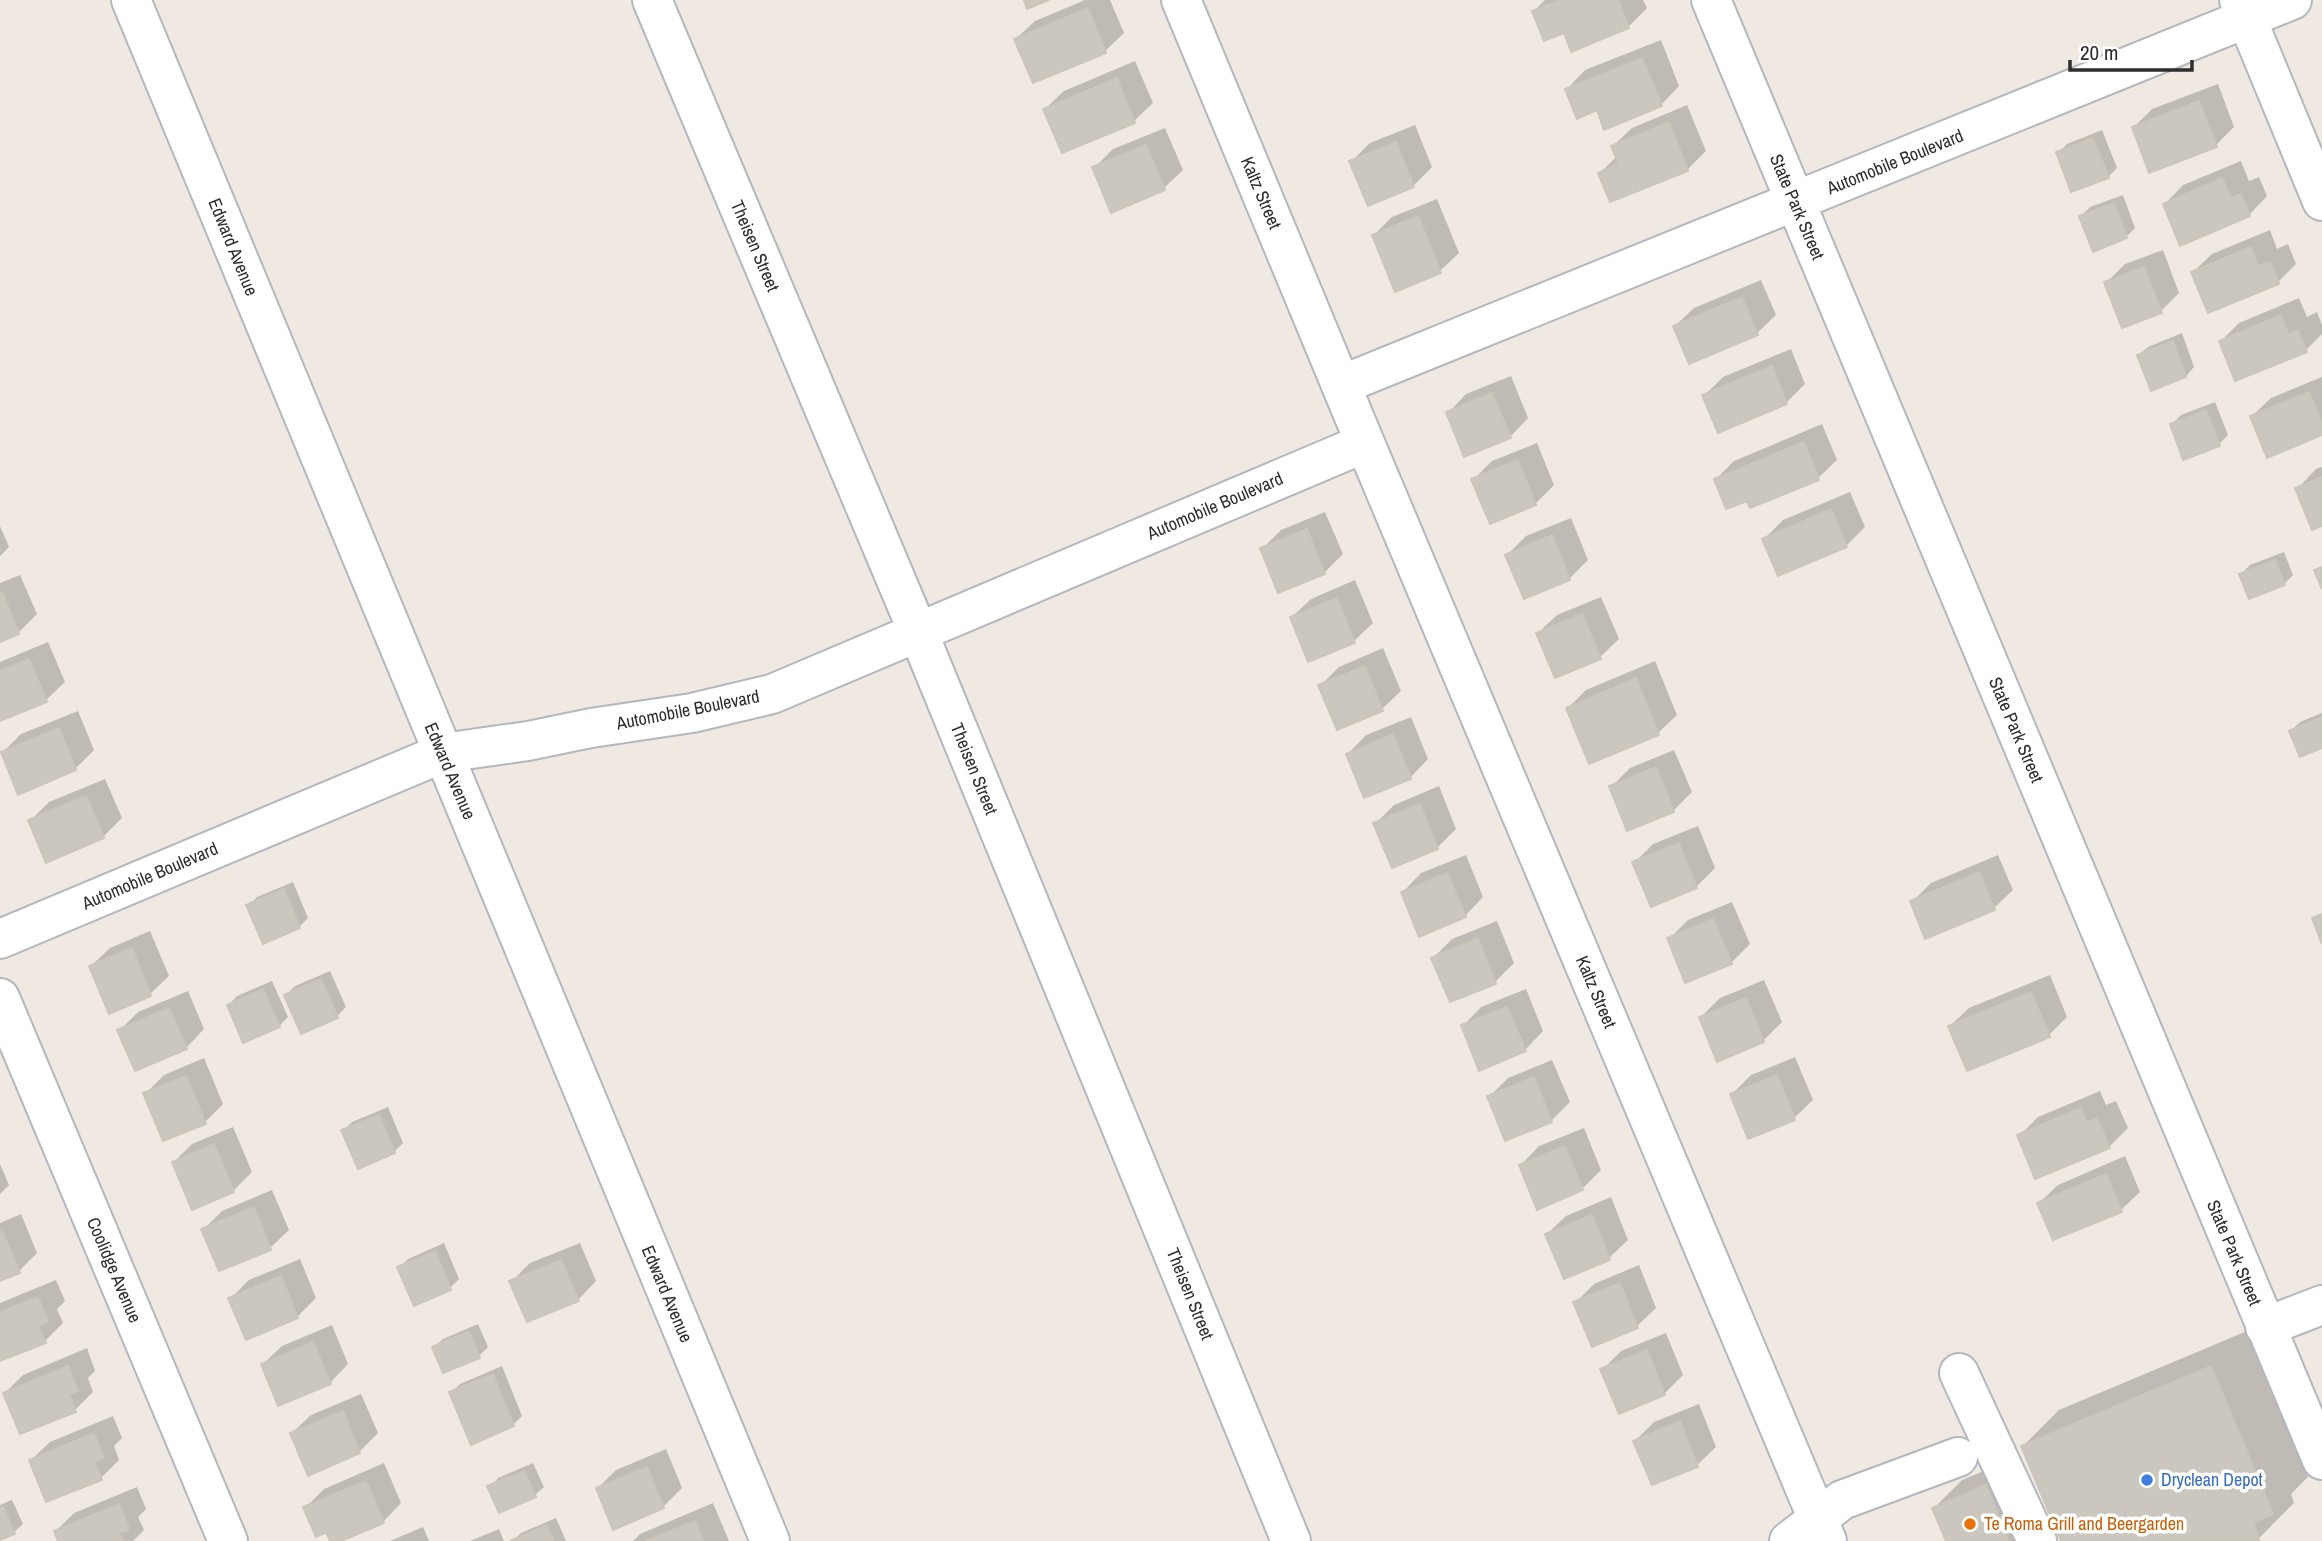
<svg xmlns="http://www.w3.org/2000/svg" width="2322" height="1541" viewBox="0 0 2322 1541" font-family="'Archivo Narrow',sans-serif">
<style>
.shadow{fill:#0003}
.building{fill:#cbc7bf;stroke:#cbc5ba;stroke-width:2}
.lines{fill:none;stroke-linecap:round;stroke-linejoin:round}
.minor-casing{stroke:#b4b7c1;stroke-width:42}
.minor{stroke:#fff;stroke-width:38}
.shop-dot{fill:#3f7fe0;stroke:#fff;stroke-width:2.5}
.food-dot{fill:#e8710a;stroke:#fff;stroke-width:2.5}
.labels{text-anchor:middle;stroke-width:7;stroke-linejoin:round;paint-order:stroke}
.street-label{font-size:18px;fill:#2e2e2e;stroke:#fff}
.shop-label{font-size:18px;fill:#366cbe;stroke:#fff;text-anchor:start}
.food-label{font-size:18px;fill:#c56008;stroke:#fff;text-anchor:start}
</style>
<rect width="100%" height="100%" fill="#efe9e1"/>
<path class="shadow" d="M1085 0H1110L1124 33 1105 51 1034 81 1016 39 1035 21Z
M1545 0H1643L1647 8 1628 27 1565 31 1534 11Z
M1661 40 1679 86 1661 105 1598 108 1567 89 1585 70Z
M1135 61 1153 103 1134 121 1063 151 1045 109 1064 91Z
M2218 84 2234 127 2216 145 2134 127 2152 109Z
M1687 105 1706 151 1687 170 1600 173 1617 156 1613 146 1632 128Z
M1415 125 1432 167 1413 186 1351 162 1370 143Z
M1165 128 1183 170 1164 188 1112 210 1094 168 1113 149Z
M2102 130 2117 168 2108 177 2058 153 2067 144Z
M2241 161 2249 181 2259 177 2267 196 2249 215 2165 204 2183 185Z
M2123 195 2135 228 2126 237 2081 216 2090 207Z
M1437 199 1459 253 1440 271 1374 235 1392 217Z
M2270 230 2277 249 2288 244 2296 264 2278 282 2193 272 2212 254Z
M2163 250 2179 293 2161 311 2106 283 2125 264Z
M1761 280 1776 315 1757 333 1690 362 1675 326 1694 308Z
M2299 298 2307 317 2317 312 2322 325V334L2306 350 2221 341 2239 323Z
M2182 333 2194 367 2186 376 2139 355 2148 347Z
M1791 349 1805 384 1786 403 1704 396 1723 377Z
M1511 376 1528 418 1510 437 1448 413 1466 394Z
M2322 377V433L2252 416 2271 398Z
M2215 402 2228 435 2219 444 2172 424 2181 415Z
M1822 424 1837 460 1818 478 1748 499 1716 479 1734 461Z
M1537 443 1554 485 1535 504 1473 480 1492 461Z
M2322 467V524L2298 488 2316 469Z
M1850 492 1865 527 1846 546 1764 539 1783 520Z
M1325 512 1343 554 1324 573 1262 549 1281 530Z
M1571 518 1588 560 1569 579 1507 555 1526 536Z
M0 526 9 547 0 556Z
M2284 552 2293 575 2284 584 2241 574 2250 565Z
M20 575 37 614 18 633 0 640V583Z
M1355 580 1373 623 1354 641 1292 617 1311 599Z
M1601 597 1619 639 1600 657 1538 633 1557 615Z
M48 642 65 682 46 700 0 720V662Z
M1383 648 1401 691 1382 709 1337 727 1321 685 1339 667Z
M1655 661 1677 715 1658 733 1568 708 1586 690Z
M78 711 94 750 75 769 3 752 21 734Z
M2322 713V746L2291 731 2300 722Z
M1411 717 1428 759 1410 778 1348 754 1366 735Z
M1674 750 1692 792 1673 811 1611 787 1630 768Z
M105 779 122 818 103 837 30 821 49 802Z
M1439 786 1456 829 1437 848 1375 824 1394 805Z
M1698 826 1715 868 1696 887 1634 863 1653 844Z
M1466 855 1483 897 1465 916 1403 892 1421 873Z
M1998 855 2013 890 1994 908 1912 902 1931 883Z
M293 882 308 918 299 927 248 906 257 897Z
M1732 902 1750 944 1731 963 1669 939 1688 920Z
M1497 921 1514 963 1495 982 1433 958 1452 939Z
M150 931 169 976 150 994 110 1012 91 966 110 948Z
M330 971 346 1007 337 1016 286 995 295 986Z
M2050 975 2067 1017 2049 1035 1950 1026 1969 1008Z
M1764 980 1782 1022 1763 1041 1701 1017 1720 998Z
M272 981 288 1017 279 1026 229 1005 237 996Z
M1526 989 1543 1031 1525 1050 1463 1026 1481 1007Z
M188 991 204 1029 186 1048 120 1030 138 1012Z
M1795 1057 1813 1100 1794 1118 1749 1136 1732 1094 1751 1075Z
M204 1058 223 1104 205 1122 145 1094 164 1075Z
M1552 1060 1570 1102 1551 1121 1489 1097 1508 1078Z
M2100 1091 2106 1105 2116 1101 2128 1128 2109 1147 2019 1136 2038 1117Z
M388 1107 403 1143 394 1152 343 1131 352 1122Z
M233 1127 252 1172 233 1191 174 1162 192 1144Z
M1584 1128 1601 1170 1582 1189 1538 1207 1521 1165 1539 1146Z
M2125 1156 2140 1192 2121 1210 2054 1238 2039 1203 2058 1185Z
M0 1164 9 1185 0 1194Z
M272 1190 289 1230 270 1248 220 1269 203 1230 222 1211Z
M1611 1197 1628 1240 1609 1258 1547 1234 1566 1216Z
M21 1214 37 1253 19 1271 0 1279V1223Z
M444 1243 459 1279 450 1288 400 1267 408 1259Z
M580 1243 596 1281 578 1300 511 1282 530 1263Z
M300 1259 316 1298 297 1317 230 1299 249 1280Z
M1639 1265 1656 1308 1637 1326 1593 1344 1576 1302 1594 1284Z
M56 1280 65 1301 57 1309 63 1323 45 1341 0 1360V1303Z
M478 1324 488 1347 479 1356 434 1347 443 1339Z
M332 1325 348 1364 330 1383 263 1364 282 1346Z
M2247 1331 2308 1477 2291 1494 2294 1503 2258 1539 2253 1541H2063L2023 1446 2059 1410Z
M1666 1333 1683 1375 1664 1394 1602 1370 1621 1351Z
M87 1348 95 1371 88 1378 93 1392 75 1410 5 1393 23 1375Z
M502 1366 522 1416 513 1425 451 1393 460 1384Z
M361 1394 378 1433 359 1452 292 1433 311 1415Z
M1699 1404 1716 1447 1697 1465 1653 1483 1635 1441 1654 1422Z
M113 1416 122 1438 114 1446 119 1460 101 1478 31 1460 50 1442Z
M666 1449 682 1488 663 1507 614 1527 598 1488 616 1470Z
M2013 1459 2047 1541H1947L1934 1508 1962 1480Z
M384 1463 401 1503 383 1522 332 1541 327 1530 306 1507 324 1489Z
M533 1463 544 1487 535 1495 490 1487 498 1478Z
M137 1487 146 1509 138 1517 144 1530 133 1541H59L56 1531 74 1513Z
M12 1500 23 1524 14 1532 0 1538V1505Z
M713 1503 729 1541H633L640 1534Z
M556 1518 566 1541H513L521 1533Z
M423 1527 429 1541H390Z
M499 1529 504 1541H470Z"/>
<path class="building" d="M1024 0H1049L1027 9Z
M1559 0H1618L1629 28 1571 52 1564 33 1544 41 1532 11Z
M1088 8 1106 53 1033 83 1014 39Z
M1642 58 1662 106 1604 130 1597 110 1577 119 1565 89Z
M1117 78 1135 123 1062 153 1043 109Z
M2199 101 2217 147 2149 173 2132 127Z
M1669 122 1688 171 1610 202 1598 173 1619 164 1611 146Z
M2093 138 2109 178 2071 192 2056 152Z
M1396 142 1414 187 1368 206 1349 161Z
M1146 145 1165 190 1111 213 1092 167Z
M2222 178 2231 198 2241 194 2250 216 2180 246 2163 204Z
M2114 203 2127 238 2093 252 2079 216Z
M1418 216 1441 273 1395 292 1372 235Z
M2251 247 2258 266 2270 262 2279 284 2208 313 2191 272Z
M2144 267 2162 313 2122 328 2104 282Z
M1742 297 1758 335 1689 364 1673 326Z
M2281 315 2288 334 2298 330 2307 352 2235 381 2219 341Z
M2173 341 2186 377 2151 391 2137 355Z
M1772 366 1787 404 1718 433 1702 395Z
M2309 392 2322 423V435L2267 458 2250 416Z
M1492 393 1511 438 1464 457 1446 412Z
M2206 410 2220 446 2183 460 2170 424Z
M1804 442 1819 480 1750 508 1747 501 1726 509 1714 479Z
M1518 460 1536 505 1490 524 1471 479Z
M2322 477V526L2312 530 2295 488Z
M1831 509 1847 547 1778 576 1762 539Z
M1307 529 1325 574 1278 593 1260 548Z
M1552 535 1570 580 1524 599 1505 555Z
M2275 560 2285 585 2249 599 2239 574Z
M2322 567V589L2314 570Z
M2 592 19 634 0 642V593Z
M1337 598 1355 643 1308 662 1290 617Z
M1582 614 1601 659 1555 678 1536 633Z
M29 659 47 702 0 721V671Z
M1365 666 1383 711 1337 730 1318 685Z
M1636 678 1659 735 1589 764 1566 708Z
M2322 717V748L2300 757 2289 731Z
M59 728 76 770 18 795 1 752Z
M1393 734 1411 779 1364 798 1346 754Z
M1656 767 1674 812 1627 831 1609 786Z
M86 796 104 838 46 863 28 820Z
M1420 804 1438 849 1392 868 1373 823Z
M1679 843 1697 888 1651 907 1632 862Z
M1979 872 1995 910 1925 939 1910 901Z
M1447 873 1466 917 1419 937 1401 892Z
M284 889 300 928 263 944 246 905Z
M2322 914V944L2312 918Z
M1713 919 1732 964 1685 983 1667 938Z
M1478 938 1496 984 1450 1002 1431 958Z
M132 948 151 996 109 1014 89 966Z
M321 979 338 1018 301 1034 284 995Z
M263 989 280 1027 243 1043 227 1005Z
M2031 992 2050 1037 1967 1071 1948 1026Z
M1746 998 1764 1042 1717 1062 1699 1017Z
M1507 1007 1526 1051 1479 1071 1461 1025Z
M169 1008 187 1049 135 1071 117 1030Z
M1777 1075 1795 1120 1748 1139 1730 1094Z
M186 1076 206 1124 163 1141 143 1093Z
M1534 1077 1552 1122 1505 1141 1487 1096Z
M2081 1108 2087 1123 2097 1118 2110 1148 2035 1179 2017 1135Z
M379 1115 395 1153 358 1169 341 1130Z
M214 1144 234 1192 192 1210 172 1162Z
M1565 1146 1583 1190 1537 1210 1519 1165Z
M2106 1174 2122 1212 2053 1240 2037 1203Z
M254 1207 271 1250 219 1271 201 1229Z
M1592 1215 1610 1260 1564 1279 1545 1234Z
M2 1231 20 1273 0 1281V1232Z
M435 1251 451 1290 414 1306 397 1267Z
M561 1260 579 1301 527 1322 509 1281Z
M281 1276 298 1318 246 1340 228 1298Z
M1620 1283 1638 1328 1592 1347 1573 1302Z
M38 1297 48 1321 38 1326 46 1343 0 1361V1312Z
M469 1331 480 1358 443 1373 432 1347Z
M313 1342 331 1384 278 1406 261 1364Z
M1647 1350 1665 1395 1619 1414 1600 1369Z
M68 1366 78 1391 69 1394 76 1412 20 1434 3 1393Z
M2211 1366 2273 1514 2253 1523 2259 1540 2061 1541 2021 1446Z
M493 1374 514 1426 471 1445 449 1392Z
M343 1411 360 1453 308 1476 290 1433Z
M1680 1421 1698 1467 1652 1485 1633 1441Z
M94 1433 104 1458 95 1462 102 1480 46 1502 29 1460Z
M647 1467 664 1508 613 1530 596 1488Z
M524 1471 536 1497 499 1513 487 1486Z
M366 1481 384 1523 341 1541H330L326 1532 316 1537 303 1507Z
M1986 1485 2008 1541H1946L1932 1508Z
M119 1504 129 1529 119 1533 123 1541H58L54 1531Z
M3 1507 15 1534 0 1540V1509Z
M695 1521 703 1541H646Z
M547 1525 553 1541H510Z"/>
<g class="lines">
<g class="minor-casing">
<path id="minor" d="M131 0 770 1541
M652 0 918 632 1291 1541
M1181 0 1365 443 1827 1541
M1711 0 2322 1460
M2239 0 2322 201
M1341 385 2292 0
M0 939 443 753 528 741 591 728 692 713 772 694 1365 443
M0 998 228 1541
M2265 1327 2322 1305
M1959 1373 2037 1541
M1789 1541 1842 1500 1958 1457"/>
</g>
<use href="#minor" class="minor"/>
</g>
<circle class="shop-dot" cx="2147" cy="1480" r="7"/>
<circle class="food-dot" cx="1970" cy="1524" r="7"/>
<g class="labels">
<g class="street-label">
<text transform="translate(1895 162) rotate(-22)" y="6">Automobile Boulevard</text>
<text transform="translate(1261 193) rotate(67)" y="6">Kaltz Street</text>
<text transform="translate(1797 207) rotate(67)" y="6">State Park Street</text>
<text transform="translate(755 246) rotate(67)" y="6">Theisen Street</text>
<text transform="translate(233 247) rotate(68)" y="6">Edward Avenue</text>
<text transform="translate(1215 506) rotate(-23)" y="6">Automobile Boulevard</text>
<text transform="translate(688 710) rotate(-11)" y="6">Automobile Boulevard</text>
<text transform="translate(2016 730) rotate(67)" y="6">State Park Street</text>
<text transform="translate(974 769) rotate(68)" y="6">Theisen Street</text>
<text transform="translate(450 771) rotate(67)" y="6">Edward Avenue</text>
<text transform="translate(150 876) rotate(-23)" y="6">Automobile Boulevard</text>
<text transform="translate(1596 992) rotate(67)" y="6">Kaltz Street</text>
<text transform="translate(2234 1253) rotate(67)" y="6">State Park Street</text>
<text transform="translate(114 1270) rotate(67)" y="6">Coolidge Avenue</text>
<text transform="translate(667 1294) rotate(67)" y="6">Edward Avenue</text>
<text transform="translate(1190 1294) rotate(68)" y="6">Theisen Street</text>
</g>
<g class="shop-label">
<text x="2161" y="1486">Dryclean Depot</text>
</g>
<g class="food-label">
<text x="1984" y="1530">Te Roma Grill and Beergarden</text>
</g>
</g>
<path d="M2070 60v10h122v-10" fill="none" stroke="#2e2e2e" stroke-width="3.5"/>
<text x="2080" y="60" font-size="21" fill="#2e2e2e" stroke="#ffffff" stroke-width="5" paint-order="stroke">20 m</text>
</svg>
